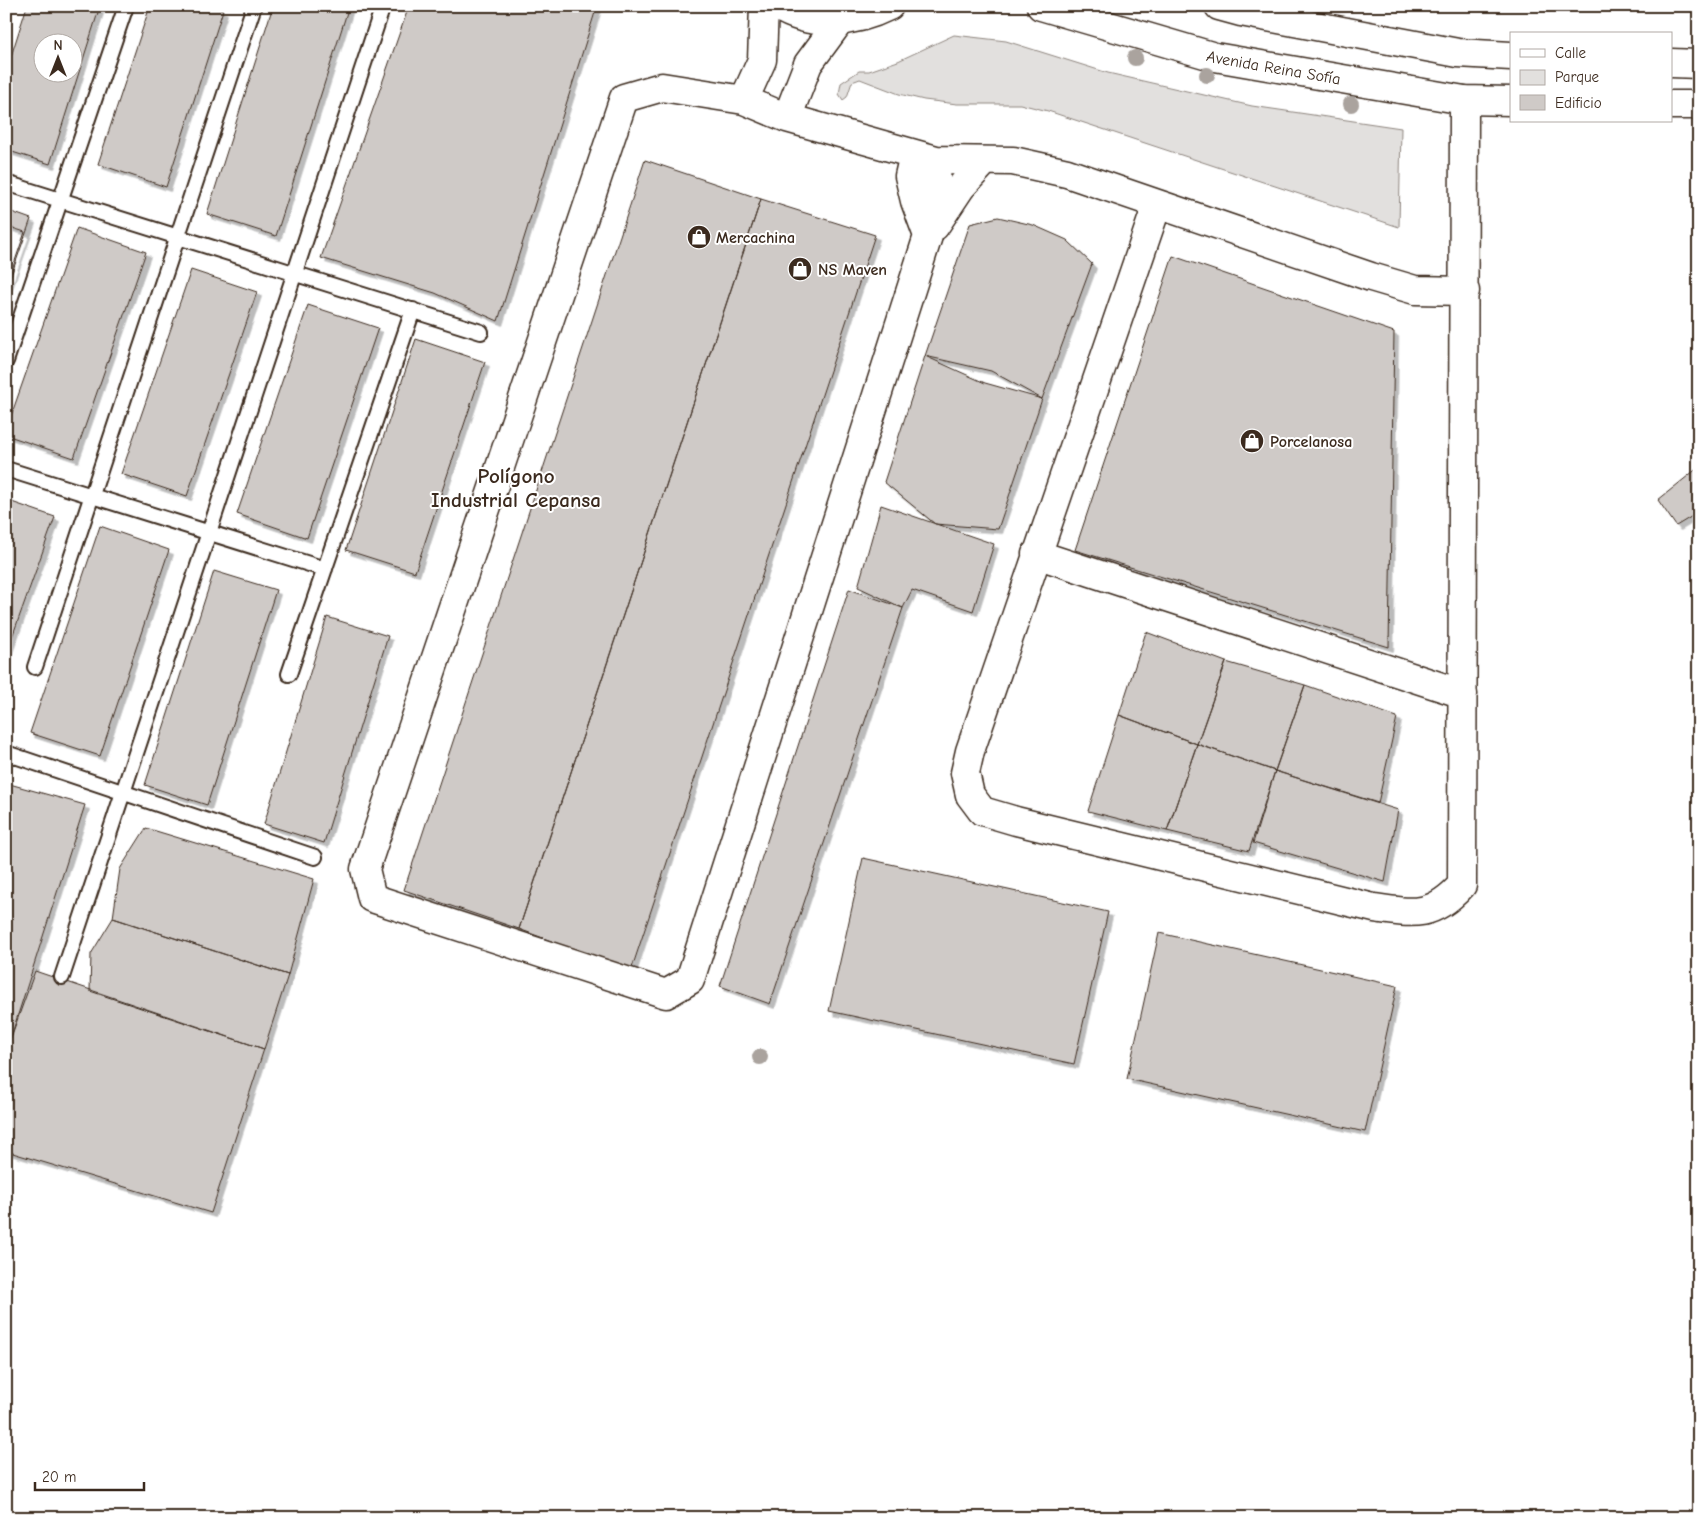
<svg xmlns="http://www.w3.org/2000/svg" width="1705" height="1524" viewBox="0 0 1705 1524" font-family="'Comic Neue',sans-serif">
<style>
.green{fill:#e2e0de;stroke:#8e857e}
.building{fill:#cfcac7;stroke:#3b2a1e;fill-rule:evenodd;filter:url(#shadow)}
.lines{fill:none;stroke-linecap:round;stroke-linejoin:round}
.service-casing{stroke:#3b2a1e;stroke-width:18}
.minor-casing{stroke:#3b2a1e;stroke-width:31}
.trunk-casing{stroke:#3b2a1e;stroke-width:31}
.service{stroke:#fff;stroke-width:14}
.minor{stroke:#fff;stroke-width:28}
.trunk{stroke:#fff;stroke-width:28}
.tree{fill:#aaa39e}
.labels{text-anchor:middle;stroke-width:4;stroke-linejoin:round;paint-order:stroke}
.street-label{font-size:16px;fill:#3b2a1e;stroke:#fff}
.poi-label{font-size:16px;font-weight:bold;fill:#3b2a1e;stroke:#fff;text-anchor:start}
.district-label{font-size:21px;font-weight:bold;fill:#3b2a1e;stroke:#fff}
</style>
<defs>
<filter id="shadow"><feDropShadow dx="4.5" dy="4.5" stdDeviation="0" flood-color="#0004"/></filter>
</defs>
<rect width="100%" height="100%" fill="#fff"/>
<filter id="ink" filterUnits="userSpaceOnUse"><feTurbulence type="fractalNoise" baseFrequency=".02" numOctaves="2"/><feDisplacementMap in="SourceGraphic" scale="10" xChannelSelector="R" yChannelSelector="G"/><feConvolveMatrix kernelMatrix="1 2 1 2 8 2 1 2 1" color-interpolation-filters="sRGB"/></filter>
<g filter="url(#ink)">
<path class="green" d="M954 35 1006 41 1108 73 1252 106 1401 128 1399 227 1048 111 1020 104H957L924 100 899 94 860 79 852 82 847 97 843 100 839 94 841 83 859 71H869L898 61Z"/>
<path class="building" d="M27 6H100L50 164 6 150V72ZM42 42H72V72H42Z
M150 6H212L223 10 166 187 98 164Z
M273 6H349L276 236 207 214Z
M409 6H597L498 321 435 293 321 258Z
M645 160 761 199 519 929 404 890Z
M761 199 875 235 631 971 519 929Z
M6 210 31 219 6 290Z
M998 217 1033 225 1067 240 1092 264 1042 399 991 371 925 356 970 224Z
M6 226 25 232 6 287Z
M77 228 146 252 74 458 6 435V430Z
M1173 256 1394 332 1389 647 1075 550Z
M191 270 257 292 187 496 121 474Z
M308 305 378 328 307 538 237 514Z
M416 339 485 362 415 572 346 550Z
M925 356 985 383 1042 399 998 529 935 524 884 482Z
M1699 467V512L1676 526 1658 500Z
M6 500 55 517 6 654Z
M881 505 994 544 973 611 912 590 903 608 858 587Z
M100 526 169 550 100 756 30 733Z
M214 571 276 590 207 805 145 785Z
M849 589 903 608 770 1004 720 986Z
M327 617 388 636 324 843 264 824Z
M1146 632 1226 662 1197 744 1119 715Z
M1226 662 1305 685 1275 771 1197 744Z
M1305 685 1397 717 1378 803 1275 771Z
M1119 715 1197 744 1167 831 1088 811Z
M1197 744 1275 771 1249 851 1167 831Z
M1275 771 1398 810 1385 882 1253 843Z
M6 783 85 805 8 1046 6 1045Z
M146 828 314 879 288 975 113 918 120 869Z
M863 858 1108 912 1074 1064 829 1011Z
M113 918 288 975 264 1049 90 991 91 954Z
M1159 933 1397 986 1365 1132 1127 1079Z
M35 971 264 1049 211 1213 6 1151V1051Z"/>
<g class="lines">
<g class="service-casing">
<path id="service" d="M6 183 481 332
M6 361 126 6
M6 469 325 569
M35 667 254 6
M289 674 413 310
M6 753 315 857
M62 977 383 6"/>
</g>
<g class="minor-casing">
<path id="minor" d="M744 100 762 60 764 6
M787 118 808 64 839 22
M914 154 909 176 915 201 928 236
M936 160 937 206 928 236 690 980 666 994 372 898 365 869 624 98 662 87 744 100 787 118 936 160 1013 161 1067 173 1371 277 1415 290 1465 291
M1157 205 970 751 965 773 970 795 982 811 1016 821 1374 908C1415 914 1433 917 1462 885L1464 100
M935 226 961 187 984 162
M1036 554 1463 694"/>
</g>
<g class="trunk-casing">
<g id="trunk">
<path d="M777 6C812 28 853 24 889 6"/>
<path id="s1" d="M1041 6 1215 57 1464 100 1511 101"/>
<path d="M1219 6 1241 12 1458 53 1511 56"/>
<path d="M1671 63 1699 64"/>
<path d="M1671 105H1699"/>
</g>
</g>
<use href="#service" class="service"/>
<use href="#minor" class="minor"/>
<use href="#trunk" class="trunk"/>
</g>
<g class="tree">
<circle cx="1135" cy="58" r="8"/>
<circle cx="1207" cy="75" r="8"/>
<circle cx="1351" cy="104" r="8"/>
<circle cx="760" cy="1057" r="8"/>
</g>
</g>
<defs>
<g id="shop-disc" transform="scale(1.25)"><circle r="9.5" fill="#3b2a1e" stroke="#fff"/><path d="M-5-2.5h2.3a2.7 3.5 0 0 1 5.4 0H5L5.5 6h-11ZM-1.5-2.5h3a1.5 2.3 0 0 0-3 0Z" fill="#fff"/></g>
</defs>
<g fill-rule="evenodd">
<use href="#shop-disc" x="699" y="237"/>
<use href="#shop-disc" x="800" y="269"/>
<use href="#shop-disc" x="1252" y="441"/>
</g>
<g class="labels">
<g class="street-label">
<text dy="6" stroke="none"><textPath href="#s1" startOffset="241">Avenida Reina Sofía</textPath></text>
</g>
<g class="poi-label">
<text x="716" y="243">Mercachina</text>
<text x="818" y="275">NS Maven</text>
<text x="1270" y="447">Porcelanosa</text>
</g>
<g class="district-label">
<text x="516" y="483">Polígono<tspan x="516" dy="24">Industrial Cepansa</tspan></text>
</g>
</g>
<rect width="1705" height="1524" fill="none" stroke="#fff" stroke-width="25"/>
<rect x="12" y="12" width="1680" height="1499" fill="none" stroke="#3b2a1e" stroke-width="2" filter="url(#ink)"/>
<rect x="1510" y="32" width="162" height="90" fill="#ffffff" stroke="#b1aaa5"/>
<rect x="1520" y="49" width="25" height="8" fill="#ffffff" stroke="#b1aaa5"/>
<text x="1555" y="58" font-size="15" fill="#3b2a1e">Calle</text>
<rect x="1520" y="70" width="25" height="15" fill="#e2e0de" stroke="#b1aaa5"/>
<text x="1555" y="82" font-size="15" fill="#3b2a1e">Parque</text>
<rect x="1520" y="95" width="25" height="15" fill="#cfcac7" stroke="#b1aaa5"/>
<text x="1555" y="108" font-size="15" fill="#3b2a1e">Edificio</text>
<g transform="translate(58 58)"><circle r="24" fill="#ffffff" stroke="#b1aaa5"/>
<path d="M0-4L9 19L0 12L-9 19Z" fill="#3b2a1e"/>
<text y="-8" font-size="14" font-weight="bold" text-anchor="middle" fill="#3b2a1e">N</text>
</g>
<path d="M35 1482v8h109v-8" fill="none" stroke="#3b2a1e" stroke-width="2.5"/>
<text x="42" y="1482" font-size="15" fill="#3b2a1e" stroke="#ffffff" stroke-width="4" paint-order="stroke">20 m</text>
</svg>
